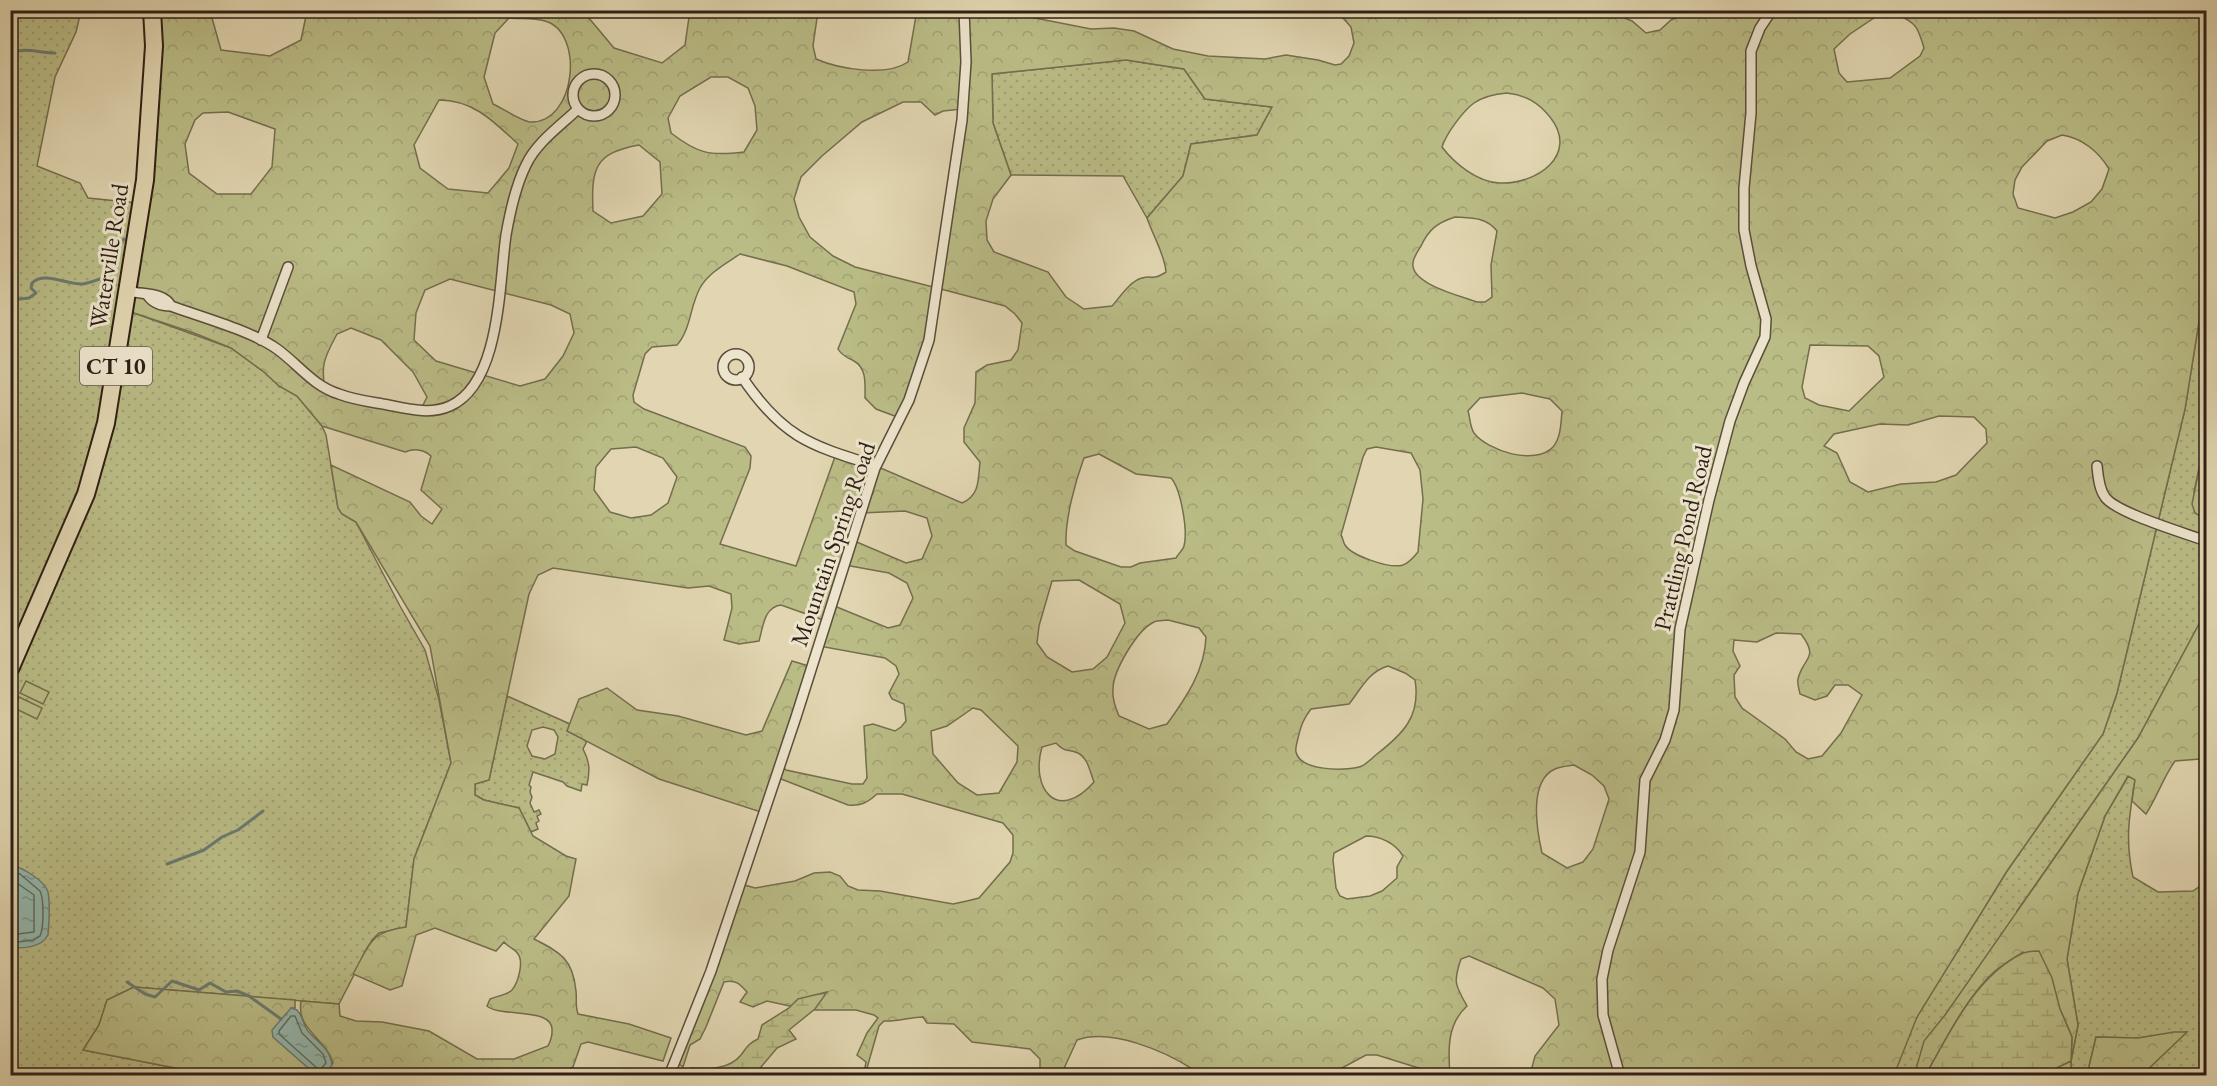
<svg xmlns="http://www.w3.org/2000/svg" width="2217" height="1086" viewBox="0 0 2217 1086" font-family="'EB Garamond',serif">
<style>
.grass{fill:url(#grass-dots);stroke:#746e4e;stroke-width:1.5;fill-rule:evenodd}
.forest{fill:url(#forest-crowns);stroke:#746e4e;stroke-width:1.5;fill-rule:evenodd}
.wetland{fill:url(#wetland-marsh);stroke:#746e4e;stroke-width:1.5}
.garden{fill:#babc86;stroke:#746e4e;stroke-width:1.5}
.water{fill:url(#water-ripples);stroke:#6b7b71;stroke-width:1.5}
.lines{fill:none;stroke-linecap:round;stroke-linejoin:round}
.shore{stroke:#616c62;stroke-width:1.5}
.stream{stroke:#6b7b71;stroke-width:3}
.street-casing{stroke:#5b4d3c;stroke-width:12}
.highway-casing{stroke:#2e1f15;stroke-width:20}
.street{stroke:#ece4cc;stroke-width:9}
.highway{stroke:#e1d6b1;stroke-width:16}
.labels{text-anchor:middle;stroke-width:6;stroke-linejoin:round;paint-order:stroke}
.shield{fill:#ece4cc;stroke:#675a4c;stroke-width:1.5}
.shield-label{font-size:22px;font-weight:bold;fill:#2e1f15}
.street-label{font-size:24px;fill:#2e1f15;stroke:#ece4cc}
</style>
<defs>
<pattern id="grass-dots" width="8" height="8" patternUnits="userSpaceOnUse" patternTransform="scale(1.5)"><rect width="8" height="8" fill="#babc86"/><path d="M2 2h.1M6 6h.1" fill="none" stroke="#a0a173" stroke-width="1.8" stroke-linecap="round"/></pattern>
<pattern id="forest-crowns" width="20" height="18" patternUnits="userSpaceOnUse" patternTransform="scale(1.5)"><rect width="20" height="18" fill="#babc86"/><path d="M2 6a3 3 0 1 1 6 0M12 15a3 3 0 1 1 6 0" fill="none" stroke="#a0a173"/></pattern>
<pattern id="wetland-marsh" width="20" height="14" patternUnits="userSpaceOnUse" patternTransform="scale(1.5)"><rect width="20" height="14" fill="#babc86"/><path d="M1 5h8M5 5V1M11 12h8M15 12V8" fill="none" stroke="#a0a173"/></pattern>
<pattern id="water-ripples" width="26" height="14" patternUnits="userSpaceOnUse" patternTransform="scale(1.5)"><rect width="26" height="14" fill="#94b9af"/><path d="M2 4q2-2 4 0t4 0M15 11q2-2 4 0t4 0" fill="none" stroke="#79968d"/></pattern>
</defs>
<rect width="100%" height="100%" fill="#e1d6b1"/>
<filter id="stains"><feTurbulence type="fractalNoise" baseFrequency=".00333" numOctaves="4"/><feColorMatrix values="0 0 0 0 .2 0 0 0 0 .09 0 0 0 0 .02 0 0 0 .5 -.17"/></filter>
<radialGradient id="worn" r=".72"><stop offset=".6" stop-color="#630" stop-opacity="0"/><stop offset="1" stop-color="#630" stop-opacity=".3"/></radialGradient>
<path class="grass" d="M10 11H81L76 32 55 77 37 166 80 183 88 198 137 203 131 312 231 348 264 372 279 386 297 396 322 426 326 435 338 508 342 514 356 522 400 606 425 650 439 700 451 763 414 859 406 927 379 933 372 940 339 1004 134 987 107 1000 99 1025 83 1050 211 1075H11Z
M1126 60 1184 69 1205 99 1272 107 1257 135 1191 144 1183 176 1147 218 1123 176 1011 175 993 123 992 74Z
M2206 278V435L2194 492 2206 519V611L2138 738 2017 911 2064 1075H1799L1952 960 2007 871 2103 734 2117 693 2185 409Z
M507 696 570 724 567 731 587 741 583 749C590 762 590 771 587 785L582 784 581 791 567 786 563 782 533 772 529 785 531 787 530 792 532 797 530 803 534 812 539 810 541 814 537 816 539 821 536 823 538 829 531 832 519 808 484 800 475 795V784L489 780ZM543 727 554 730 558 737 555 754 545 759 532 756 527 746 532 730Z
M2129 775 2135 780C2129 817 2125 840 2133 877L2158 892 2193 891 2206 882V1064L2201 1075H2142L2186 1032 2138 1038 2096 1037 2087 1075H2071V1061L2078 1025 2067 959 2078 893 2105 816Z"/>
<path class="forest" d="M917 10 999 11 1091 29 1114 28 1134 31 1173 49 1208 56 1265 59 1286 55 1318 60 1335 65 1341 64 1349 56 1354 43 1351 27 1343 18 1324 11H1608L1632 21 1646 33 1660 30 1671 20 1684 14 1707 10 2206 11V278L2185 409 2117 693 2103 734 2007 871 1917 1017 1894 1075H1530L1535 1056 1559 1025 1555 999 1543 988 1469 956 1461 959C1453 982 1455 985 1467 1006 1447 1024 1448 1050 1450 1075H1406L1425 1070 1377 1055H1366L1329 1075H1195L1194 1070C1165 1051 1111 1028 1077 1040L1061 1075H1040V1059L1030 1049 972 1042 954 1024 927 1023 923 1017C910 1017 897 1022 884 1021L879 1026 865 1075H862L864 1073 866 1062 857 1055 867 1033 878 1018 874 1015 856 1010H808L767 1001 753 1007 740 1002 747 992C740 984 735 979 724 982L706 1027 700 1039 690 1045 683 1067 675 1061 741 884 755 888 795 881 814 873 830 872 840 876 848 886 858 890 880 891 953 904 967 901 979 898 1010 862 1013 853V835L1003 823 902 794H877C867 803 861 806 848 805L776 777 764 813 659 779 567 731 579 699 607 688 637 710 678 716 746 735 762 731 792 661 812 667 783 767 786 770 852 784H863L867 778 864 726 873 724 895 731 901 727 906 721 904 704 892 699 889 693 899 674 896 666 885 658 819 646 826 621 781 605C764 607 763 627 759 641L739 644 724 640 732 608 731 594 709 586 688 588 553 568 538 575 529 594 489 780 475 784V795L484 800 519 808 533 836 566 856 576 859 569 896 534 939C560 952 573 959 576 991 577 999 575 1006 578 1014L629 1024 671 1038 663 1061 588 1042 581 1044 573 1067 559 1075H322L333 1063C326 1038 296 1030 301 1001L339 1004 340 1016 356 1021 382 1022 429 1031 477 1059H514L548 1046C550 1042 552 1037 552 1032 555 1006 500 1018 487 1006L490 999C497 996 507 995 512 990 518 983 524 962 518 954 515 949 508 947 504 942L496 951 435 928 416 935 402 986 390 990 353 974C370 944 369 932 406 927L414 859 451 763 430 646 356 522 342 514 338 508 331 465 410 502 421 516 432 524 442 509 421 490 431 456C423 449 415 448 405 452L322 426 297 396 279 386 264 372 231 348 194 333 131 312 152 11H214L212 18 221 50 270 56 301 40 307 11H583L614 48 662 63 685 45 689 17 684 11H818L813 46 816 59C839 69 886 77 908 62ZM1895 14C1916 22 1918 27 1924 48L1920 56 1890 78 1847 82 1839 73 1834 49 1850 34 1877 16ZM509 18C520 19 534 18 545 21 585 32 576 124 530 122 521 121 502 108 493 104L484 77 495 33ZM1126 60 1184 69 1205 99 1272 107 1257 135 1191 144 1183 176 1147 218C1153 236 1165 255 1166 272 1152 281 1154 275 1142 278 1130 281 1120 297 1112 306L1084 309 1066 297 1048 272 994 252 987 240 986 221 993 199 1011 175 993 123 992 74ZM711 77H728L748 88 755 106 757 130 744 152C710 156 698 154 671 133L668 118 680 96ZM1507 93C1525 95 1538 102 1550 117 1580 155 1536 185 1499 183 1477 182 1454 163 1442 147 1446 134 1463 111 1474 103 1484 96 1496 94 1507 93ZM439 100C474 100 494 122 518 144L509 168 488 193 448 189 420 168 414 145ZM903 102H921L935 115 943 111 962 109 937 288 855 267 833 256 810 237 799 217 794 199 801 177 822 156 862 122ZM228 112 275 129 272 167 251 194H217L189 173 185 144 195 120 203 113ZM2062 135C2082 138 2099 152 2109 169L2102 189 2091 202 2073 212 2055 218 2018 208 2013 194 2015 180 2022 167 2047 141ZM639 145 660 162 662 194 643 216 611 223 593 211C591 168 595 153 639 145ZM1455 217C1472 218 1486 217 1497 231L1491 265 1492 297 1485 302H1477C1461 296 1410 284 1413 263 1413 258 1418 251 1421 246 1429 229 1437 223 1455 217ZM740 254 787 266 854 292 856 304 838 349C842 356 847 357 854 361 867 368 865 385 865 398L876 409 900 418 929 340 937 288 1005 306 1015 314 1022 323 1018 350 1011 360 987 365 976 372 975 403 964 428V442L980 462C978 480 980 495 962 503L876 466 836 454 796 566 720 544 750 468 751 456 745 447 644 409 634 402 633 395 645 354 652 347 677 345C691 329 690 306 700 288 708 273 727 263 740 254ZM450 279 551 305 570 314 574 333 563 356 545 379 520 386 436 361 414 340 416 313 425 290ZM351 328 381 340 413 372 427 397 420 411 325 388C320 364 326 355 337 334ZM1810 345 1868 346 1879 356 1884 377 1849 411 1819 405 1805 398 1802 387ZM1522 393 1550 399 1562 411C1561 422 1561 438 1553 447 1535 466 1488 451 1474 433 1470 427 1470 417 1468 411L1480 398ZM1939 416 1974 417 1986 429 1987 443 1956 475 1936 482 1901 484 1868 492 1850 482 1837 453 1824 446 1834 434 1880 424 1908 425ZM636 447 663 458 677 477 668 503 651 515 631 518 610 512 594 490 596 467 611 449ZM1376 447 1411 453 1420 470 1423 499 1418 552C1414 557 1409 563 1403 565 1390 569 1352 556 1345 545 1343 542 1343 538 1341 535L1363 457 1367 449ZM1099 454 1136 474 1171 478C1181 489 1188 531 1184 546 1183 550 1178 554 1176 558L1140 563 1131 567H1121L1075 551 1066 545C1065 519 1075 482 1084 458ZM905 511 927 518 932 536 922 559 906 563 852 540 861 513ZM845 565 889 573 907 583 913 598 900 625 888 628 832 605ZM1079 580 1120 604 1125 623 1107 657 1093 669 1072 672 1047 657 1037 643 1039 626 1052 581ZM1168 620 1199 628 1206 637C1205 670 1186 698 1167 724L1149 729 1119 716C1115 707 1112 699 1113 689 1113 671 1137 630 1154 622 1158 620 1164 621 1168 620ZM1776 633 1801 634C1820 659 1803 657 1798 679 1797 683 1799 689 1800 694L1815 700 1827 696 1835 685H1848L1862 695 1841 733 1822 756 1808 759 1796 752 1785 739 1742 708 1735 697 1734 675 1740 666 1733 651 1734 640 1757 642ZM1388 666 1405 673 1415 680C1421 716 1403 734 1377 754 1372 758 1365 766 1359 767 1344 771 1300 771 1296 752 1295 748 1297 743 1298 738 1301 726 1303 719 1311 709L1349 704C1361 689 1368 672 1388 666ZM973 708 981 710 1018 746 1017 762 999 793 977 795 958 783 933 754 931 731 947 726ZM1056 743C1067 754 1067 748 1078 753 1088 758 1090 772 1094 782 1057 824 1030 788 1042 747ZM1574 765 1592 775 1604 786 1609 799 1593 849 1583 862 1567 868 1542 853C1537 831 1528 781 1555 769 1561 766 1568 766 1574 765ZM1366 836C1380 836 1395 843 1403 856L1397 867V878L1382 891 1370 896 1347 899 1340 896 1336 888 1333 860 1334 853Z
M2206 435V520L2195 513 2192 504Z
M2206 611V762L2200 759 2175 761C2163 778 2157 797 2146 814L2132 801 2135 780 2128 776 2105 816 2078 893 2067 959 2078 1025 2071 1061V1075H2046L2048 1072 2071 1061 2072 1037 2060 1009 2023 952C2014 958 2004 964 1995 971 1968 995 1947 1037 1929 1069L1928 1075 1914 1076 1924 1041 1945 1015 2138 738Z
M134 987 295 1000V1008H291L286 1048 317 1075H211L83 1050 99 1025 107 1000Z
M2174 1032H2187L2142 1075H2087L2096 1037 2138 1038Z"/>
<path class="wetland" d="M2039 951 2052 978 2060 1009 2072 1037 2071 1061 2048 1072 2046 1075H1928L1929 1069C1952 1028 1977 976 2021 954 2026 951 2033 951 2039 951Z
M827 992 815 1009 789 1030 796 1039 777 1048 756 1073 752 1076 688 1075 686 1071 691 1068C708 1069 729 1070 741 1055 747 1047 749 1043 758 1039L762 1025 789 1008 798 999Z"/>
<path class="garden" d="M26 681 49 692 43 704 20 693Z
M19 697 42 708 37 719 14 708Z"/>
<path class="water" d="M10 865C22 867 44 880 48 892 50 902 49 923 48 935 41 948 24 948 11 948Z
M291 1008 297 1010C303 1016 303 1025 308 1031 318 1043 330 1048 332 1065L324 1075H317L314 1073 273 1037 272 1030Z"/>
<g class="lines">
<path class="shore" d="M10 871 20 874 40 891C44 899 44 927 40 936L33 940 10 943
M10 878 34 895V932L10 935
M291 1016H295L302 1033 323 1054 326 1063 321 1069H318L279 1034V1031Z"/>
<path class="stream" d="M10 53C25 47 40 53 55 53
M10 300 29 298 36 293 31 288 32 283C45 271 66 285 83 284 91 283 100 279 107 276 111 263 115 251 124 239
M167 864 204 850 222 837 238 830 263 811
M127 982 145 994 155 997 172 981 199 990 210 983 226 992 237 991 249 996 281 1019"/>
<g class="street-casing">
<path id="street" d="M573 95a21 21 0 1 1 42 0a21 21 0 1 1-42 0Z
M128 291C143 295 164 292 171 306
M148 296C154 304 162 306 171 306 201 317 252 331 277 349 298 364 313 386 339 394 354 400 372 402 388 405 408 409 430 415 450 406 501 383 499 283 506 235 510 212 515 187 526 165 536 143 560 126 578 109
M261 340 288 267
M723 367a13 13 0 1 1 26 0a13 13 0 1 1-26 0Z
M742 377C783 438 810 445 876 466
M2097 466C2098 476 2099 489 2105 497 2116 513 2185 533 2206 541
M669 1076 711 971 796 717 875 468 909 400 929 340 962 120 966 62 964 10
M1620 1076 1603 1015 1602 979 1608 950 1640 852 1645 780 1665 740 1674 710 1680 629 1709 500 1730 421 1744 383 1765 337 1766 319 1751 266 1744 230V188L1751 113V51L1760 28 1772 10"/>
</g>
<g class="highway-casing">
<path id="highway" d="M10 669 86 494 106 423 145 180 154 46 152 10"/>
</g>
<use href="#street" class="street"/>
<use href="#highway" class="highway"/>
</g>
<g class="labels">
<rect class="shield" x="80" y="347" width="72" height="38" rx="4.5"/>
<g class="shield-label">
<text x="116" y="374">CT 10</text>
</g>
<g class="street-label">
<text transform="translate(109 256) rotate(-81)" y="8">Waterville Road</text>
<text transform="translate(1683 538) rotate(-77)" y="8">Prattling Pond Road</text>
<text transform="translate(833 544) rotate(-71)" y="8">Mountain Spring Road</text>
</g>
</g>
<rect width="2217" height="1086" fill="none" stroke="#e1d6b1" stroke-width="36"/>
<rect x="12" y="12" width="2193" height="1062" fill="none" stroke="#2e1f15" stroke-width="3"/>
<rect x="18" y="18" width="2181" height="1050" fill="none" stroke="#2e1f15" stroke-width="1.5"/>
<rect width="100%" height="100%" filter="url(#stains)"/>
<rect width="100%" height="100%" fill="url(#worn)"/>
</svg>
